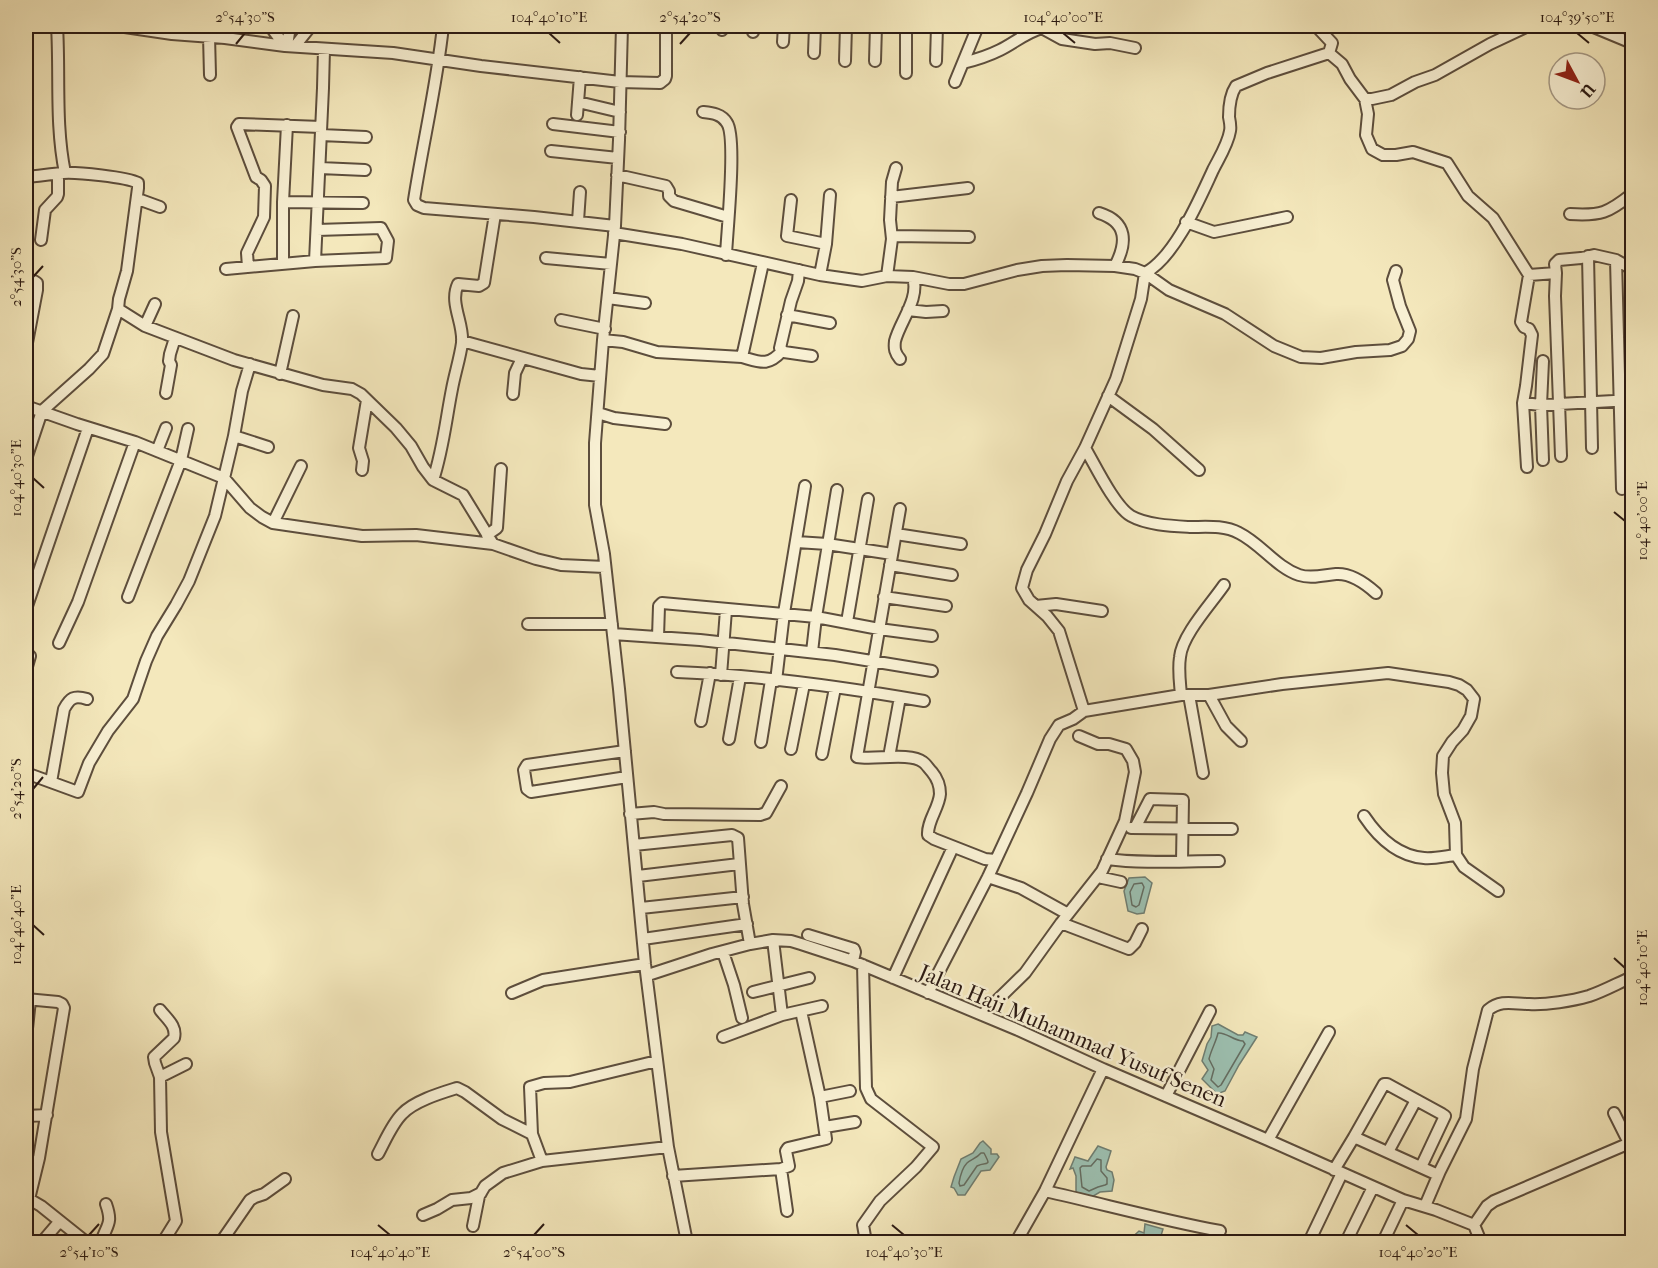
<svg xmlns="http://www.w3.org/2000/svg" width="1658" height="1268" viewBox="0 0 1658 1268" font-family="'IM FELL French Canon',serif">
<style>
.water{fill:#9cc0b1;stroke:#6f7e72;stroke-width:1.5}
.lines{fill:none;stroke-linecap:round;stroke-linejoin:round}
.shore{stroke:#646d62;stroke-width:1.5}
.minor-casing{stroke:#5d4e3d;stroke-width:14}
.minor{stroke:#f8f0d3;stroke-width:10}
.ticks{fill:none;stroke:#2b1a13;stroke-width:2}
.labels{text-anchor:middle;stroke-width:5;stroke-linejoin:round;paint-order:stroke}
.street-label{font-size:22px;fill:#2b1a13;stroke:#f8f0d3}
.neatline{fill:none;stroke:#2b1a13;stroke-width:2}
.ticks-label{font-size:15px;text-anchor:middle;fill:#2b1a13}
</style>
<rect width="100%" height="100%" fill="#f4e8bc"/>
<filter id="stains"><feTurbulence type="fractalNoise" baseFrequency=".00333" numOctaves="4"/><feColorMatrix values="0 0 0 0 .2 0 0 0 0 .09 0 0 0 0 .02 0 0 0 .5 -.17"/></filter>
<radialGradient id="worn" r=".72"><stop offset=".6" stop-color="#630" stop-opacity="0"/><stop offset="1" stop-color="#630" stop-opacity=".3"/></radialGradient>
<path class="water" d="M1145 877 1152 883 1144 913 1137 914 1128 911 1124 891 1129 878Z
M1218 1024 1238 1035H1243L1245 1032 1257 1037 1239 1065 1225 1091 1217 1094 1202 1079 1208 1070 1202 1061 1207 1044 1211 1037 1212 1026Z
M983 1141 991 1149V1154H997L999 1157 990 1170 981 1171 965 1195H958L954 1188 951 1187 954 1177 961 1159 973 1153 980 1143Z
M1098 1146 1111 1151 1106 1167 1107 1170 1112 1172 1114 1180 1112 1191 1100 1192 1090 1198 1076 1192V1176L1073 1168 1070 1169 1075 1157 1088 1161Z
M1145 1224 1163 1229 1160 1239 1163 1242H1127L1139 1231 1144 1233Z"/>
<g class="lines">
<path class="shore" d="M1142 883 1144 887 1139 905 1136 907 1132 905 1130 892 1134 884Z
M1218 1033C1226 1032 1234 1041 1243 1041L1245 1044 1221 1085 1218 1087 1211 1080 1214 1069 1209 1059C1211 1050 1216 1042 1218 1033Z
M981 1153H984C992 1168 987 1161 977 1166L964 1185 960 1186 959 1183C960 1177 963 1167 967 1163 972 1159 977 1158 981 1153Z
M1097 1159 1101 1160V1171L1107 1178V1184L1105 1185 1098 1187 1089 1191 1082 1187 1080 1168 1082 1166H1091Z"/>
<g class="minor-casing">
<path id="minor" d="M57 26C60 75 55 124 65 173
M118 26 172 34 225 38 285 46 393 53 481 66 620 82 660 83 665 79 666 76V26
M270 26 285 46
M443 26C437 84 423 142 414 200L417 205 424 208 534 217 615 226
M622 26 619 140 615 226 603 340 595 443V505L604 554 619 689 645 964 668 1147 687 1242
M1591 26 1632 43
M722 30 723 26
M753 32V26
M209 36 210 75
M225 38 227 26
M783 42 784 26
M287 46 290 26
M295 46 311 26
M814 53 815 26
M1329 53 1342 64 1350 79 1365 99H1372L1391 95 1415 82 1435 75 1490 44 1528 26
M845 61 846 26
M875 61 876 26
M936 61 937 26
M963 63C975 60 988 56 1000 50 1014 43 1027 32 1042 28L1062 39 1095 44 1110 43 1135 48
M906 73V26
M955 82 978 26
M1365 99 1368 114 1366 135 1372 149 1383 155H1396L1413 152 1447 163 1468 196 1493 218 1529 275 1556 273 1555 264 1559 260 1581 258 1594 255 1616 260 1632 269
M578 102 620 112
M703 112C712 113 722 114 727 123 737 138 727 231 726 255
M577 115 580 77
M553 124 620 132
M287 125 283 202 363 203
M321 135 366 137
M551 151 618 158
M320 168 365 170
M617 175 666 186 669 191V196L674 201 728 217
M26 177C38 176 51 174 63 173 77 172 127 177 138 183V188L127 271 119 299 118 309 103 354 89 369 42 411 26 459
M891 197 968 188
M138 199 160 207
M791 200 787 236 826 244
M283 202V264
M1099 213C1128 222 1127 243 1115 266
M1570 214C1601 216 1608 213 1632 194
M578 221 580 192
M1186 222 1214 232 1287 217
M614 233 682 244 820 275 862 281 887 276 913 277 949 284H964L1017 270 1042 266 1067 265 1115 266 1135 269 1145 273C1175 257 1199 200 1213 170 1219 158 1228 144 1230 131 1231 127 1230 122 1229 117 1229 106 1230 95 1236 86L1267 73 1329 53 1332 43 1316 26
M892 236 969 237
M41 240 45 210 57 197 58 194V174
M1588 256 1592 448
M546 258 611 264
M1616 260 1622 489
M315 261 386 258 388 241 381 228 317 230
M248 267 247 253 264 217 265 186 261 180 256 177 237 127 239 124 321 127
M226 269 315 261 323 88 324 49
M799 270 798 281 791 301 780 348 784 352 812 356
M1556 273 1555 296 1561 456
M820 275 826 244 830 195
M887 276 892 239 890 220 892 182 896 168
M26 279 34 281 37 283V290L26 348
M608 298 645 303
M118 309 145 326 234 360 323 385 352 389 361 394 396 428 411 446 423 467 433 480 463 495 493 544 536 559 561 565 605 567
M908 310 926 312 943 311
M787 315 830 323
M561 320 605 329
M145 326 155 304
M603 340 623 342 657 352 742 357 763 263
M462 341 581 374 600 376
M742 357C760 362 768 367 782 351
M900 359C895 353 894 349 895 341 900 321 920 299 913 277
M1543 361 1541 405 1543 460
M280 374 293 316
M166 393 171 365 169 361 170 354 175 338
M513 394 515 373 522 358
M1108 396 1153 429 1199 470
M1523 403 1541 405 1632 400
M26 406 77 424 135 442 224 478 250 508 262 517 273 523 362 536 416 535 493 544
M598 413 614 418 665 424
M234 436 268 447
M1085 448C1095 465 1115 507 1131 516 1147 525 1172 526 1190 527 1206 527 1224 525 1239 533 1261 544 1276 567 1299 575 1311 579 1324 575 1336 574 1351 573 1365 583 1376 593
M157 451 166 428
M1527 467 1523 403 1526 386 1532 335 1529 329 1524 327 1521 322 1529 275
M362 470 363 461 359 448 367 400
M433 480C443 450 446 419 452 389 455 373 460 358 462 343 464 323 449 303 458 284L479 286 484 283 495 214
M900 509 857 757C874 760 910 752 923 762 926 764 929 769 932 772 937 778 940 786 940 794 939 808 927 821 928 835L934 839 985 859 995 860
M273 523 301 466
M896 534 961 544
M487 535 497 528 501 469
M797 542 827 544 892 554
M890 565 952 575
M128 597 181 460 188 429
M884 597 946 606
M1036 606 1056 604 1102 611
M26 609 88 428
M847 622 868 499
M528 624H612
M613 634 700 640 835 655 932 671
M658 637 659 606 662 603 816 617 879 629 932 636
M59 643 78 602 135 442
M812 652 816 617 837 490
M26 670 30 656
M677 672C760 675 843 687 924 701
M721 675 726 610
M776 681 784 613 805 486
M1181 695C1180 683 1178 670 1180 657 1182 635 1211 604 1224 585
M1189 695 1203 773
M1209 695 1226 726 1241 741
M1084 711 1059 631 1047 616 1029 600 1022 588 1027 570 1045 534 1067 481 1085 448 1116 379 1141 299 1145 273 1169 290 1225 314 1274 346 1301 357 1321 358 1356 352 1390 350 1402 346 1408 339 1410 331 1400 306 1393 280 1396 271
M701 721 710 673
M729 739 740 677
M761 742 771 680
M791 749 804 684
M625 751 527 765 524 770 527 789 531 792 627 777
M822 754 835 688
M889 757 900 697
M26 773 78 792 89 763 108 731 133 699 146 661 157 636 176 605 189 581 215 516 234 436 242 391 250 364
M51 782 64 709C70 698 74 695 87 699
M630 814 654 812 664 814 760 815 766 813 781 786
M1131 828 1232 829
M1135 828 1150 799 1183 800 1182 861
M634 845 732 835 738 838 743 904 750 944
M1456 855 1464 867 1498 891
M1107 859C1144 864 1182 861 1219 861
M638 876 739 864
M988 877 1021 888 1068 914
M1098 877 1121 882
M641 908 743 897
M1061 923 1129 949 1135 943 1142 929
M808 935 854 949 855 952 853 961
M643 939 747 924
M773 940 782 1015
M723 952 734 985 742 1018
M863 965 866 1088 871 1099 933 1147 916 1167 880 1201 863 1225 866 1242
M648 975 712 954 750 944 773 940 791 941 801 944 853 961 1018 1030 1103 1069 1268 1140 1403 1200 1436 1210 1474 1225
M893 978 953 847
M753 992 809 978
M512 993 543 980 645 964
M928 993 988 877 1027 793 1050 739 1059 725 1073 719 1084 711 1181 695H1209L1282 684 1388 673 1449 682 1459 685 1467 690 1474 699 1471 716 1463 730 1452 742 1443 756 1442 773 1444 794 1455 823 1456 855C1446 856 1434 859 1424 858 1398 856 1378 837 1364 816
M26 999 58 1002 62 1004 64 1008 39 1158 29 1199
M160 1010C167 1019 177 1026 174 1038L154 1057 155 1063 160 1077 161 1132 176 1221 163 1242
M982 1015 1025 973 1061 923 1102 871 1125 821 1135 772 1133 761 1126 749 1109 744H1098L1079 736
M723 1037 782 1015 822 1006
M26 1038 30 1000
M160 1077 186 1064
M1166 1096 1210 1011
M820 1097 850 1091
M1614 1113 1632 1149
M26 1116 47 1115
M825 1127 855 1122
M532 1134 530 1087 544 1083 570 1082 657 1061
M1268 1140 1329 1032
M1388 1152 1416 1100
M378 1154C385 1141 392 1124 402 1114 414 1101 441 1093 457 1088L465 1092 502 1119 532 1134 542 1161
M1421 1167 1445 1116 1442 1114 1387 1084H1384L1354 1137 1438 1175
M781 1169 787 1211
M1334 1170 1354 1137
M673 1176 781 1169 789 1166 786 1151 788 1148 826 1139 820 1097 801 1011
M1045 1191C1103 1204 1161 1220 1220 1231
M26 1202 29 1199 41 1206 86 1242
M1425 1206 1440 1171 1466 1119 1473 1069 1488 1010C1501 999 1514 1004 1529 1004 1546 1005 1572 1001 1589 996 1604 991 1618 983 1632 977
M423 1215 437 1209 452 1200 471 1198 481 1193
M1474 1225 1487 1206 1494 1201 1632 1142
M1474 1225 1481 1242
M473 1226 479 1196 485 1186 503 1173 542 1161 668 1147
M42 1242 59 1222
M101 1242C107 1224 113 1224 106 1204
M221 1242 250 1200 255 1197 264 1194 285 1179
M1016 1242 1045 1191 1103 1069
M1309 1242 1342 1173
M1346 1242 1373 1187
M1383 1242 1403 1200"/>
</g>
<use href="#minor" class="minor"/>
</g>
<path class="ticks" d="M549 33 560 43M1063 33 1075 43M1577 33 1589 43M236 44 245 33M680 44 690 33M33 277 43 266M33 478 44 488M1614 512 1625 521M33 789 43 777M33 925 44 935M1614 958 1625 968M378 1225 390 1235M892 1225 904 1235M1406 1225 1418 1235M89 1235 99 1224M534 1235 544 1224"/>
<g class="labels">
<g class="street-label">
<text transform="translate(1073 1035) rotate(23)" y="8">Jalan Haji Muhammad Yusuf Senen</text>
</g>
</g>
<rect width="1658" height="1268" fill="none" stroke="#f4e8bc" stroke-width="66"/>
<g transform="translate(1577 81) rotate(131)"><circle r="28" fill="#f8f0d3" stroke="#a69a86" stroke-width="1.5"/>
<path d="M0-4.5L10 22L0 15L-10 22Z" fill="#8f2418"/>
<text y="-9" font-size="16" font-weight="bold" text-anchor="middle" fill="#2b1a13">U</text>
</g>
<rect x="33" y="33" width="1592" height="1202" class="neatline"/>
<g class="ticks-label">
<text x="245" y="22">2°54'30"S</text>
<text x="549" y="22">104°40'10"E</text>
<text x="690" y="22">2°54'20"S</text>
<text x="1063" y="22">104°40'00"E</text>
<text x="1577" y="22">104°39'50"E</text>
<text transform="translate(16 277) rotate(-90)" y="5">2°54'30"S</text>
<text transform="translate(16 478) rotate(-90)" y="5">104°40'30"E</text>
<text transform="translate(1642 521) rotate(-90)" y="5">104°40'00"E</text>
<text transform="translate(16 789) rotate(-90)" y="5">2°54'20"S</text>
<text transform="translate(16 925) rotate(-90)" y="5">104°40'40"E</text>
<text transform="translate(1642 968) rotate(-90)" y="5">104°40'10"E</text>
<text x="89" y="1257">2°54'10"S</text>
<text x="390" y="1257">104°40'40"E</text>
<text x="534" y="1257">2°54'00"S</text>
<text x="904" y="1257">104°40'30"E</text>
<text x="1418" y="1257">104°40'20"E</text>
</g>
<rect width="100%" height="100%" filter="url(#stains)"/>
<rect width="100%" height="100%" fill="url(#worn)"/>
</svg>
